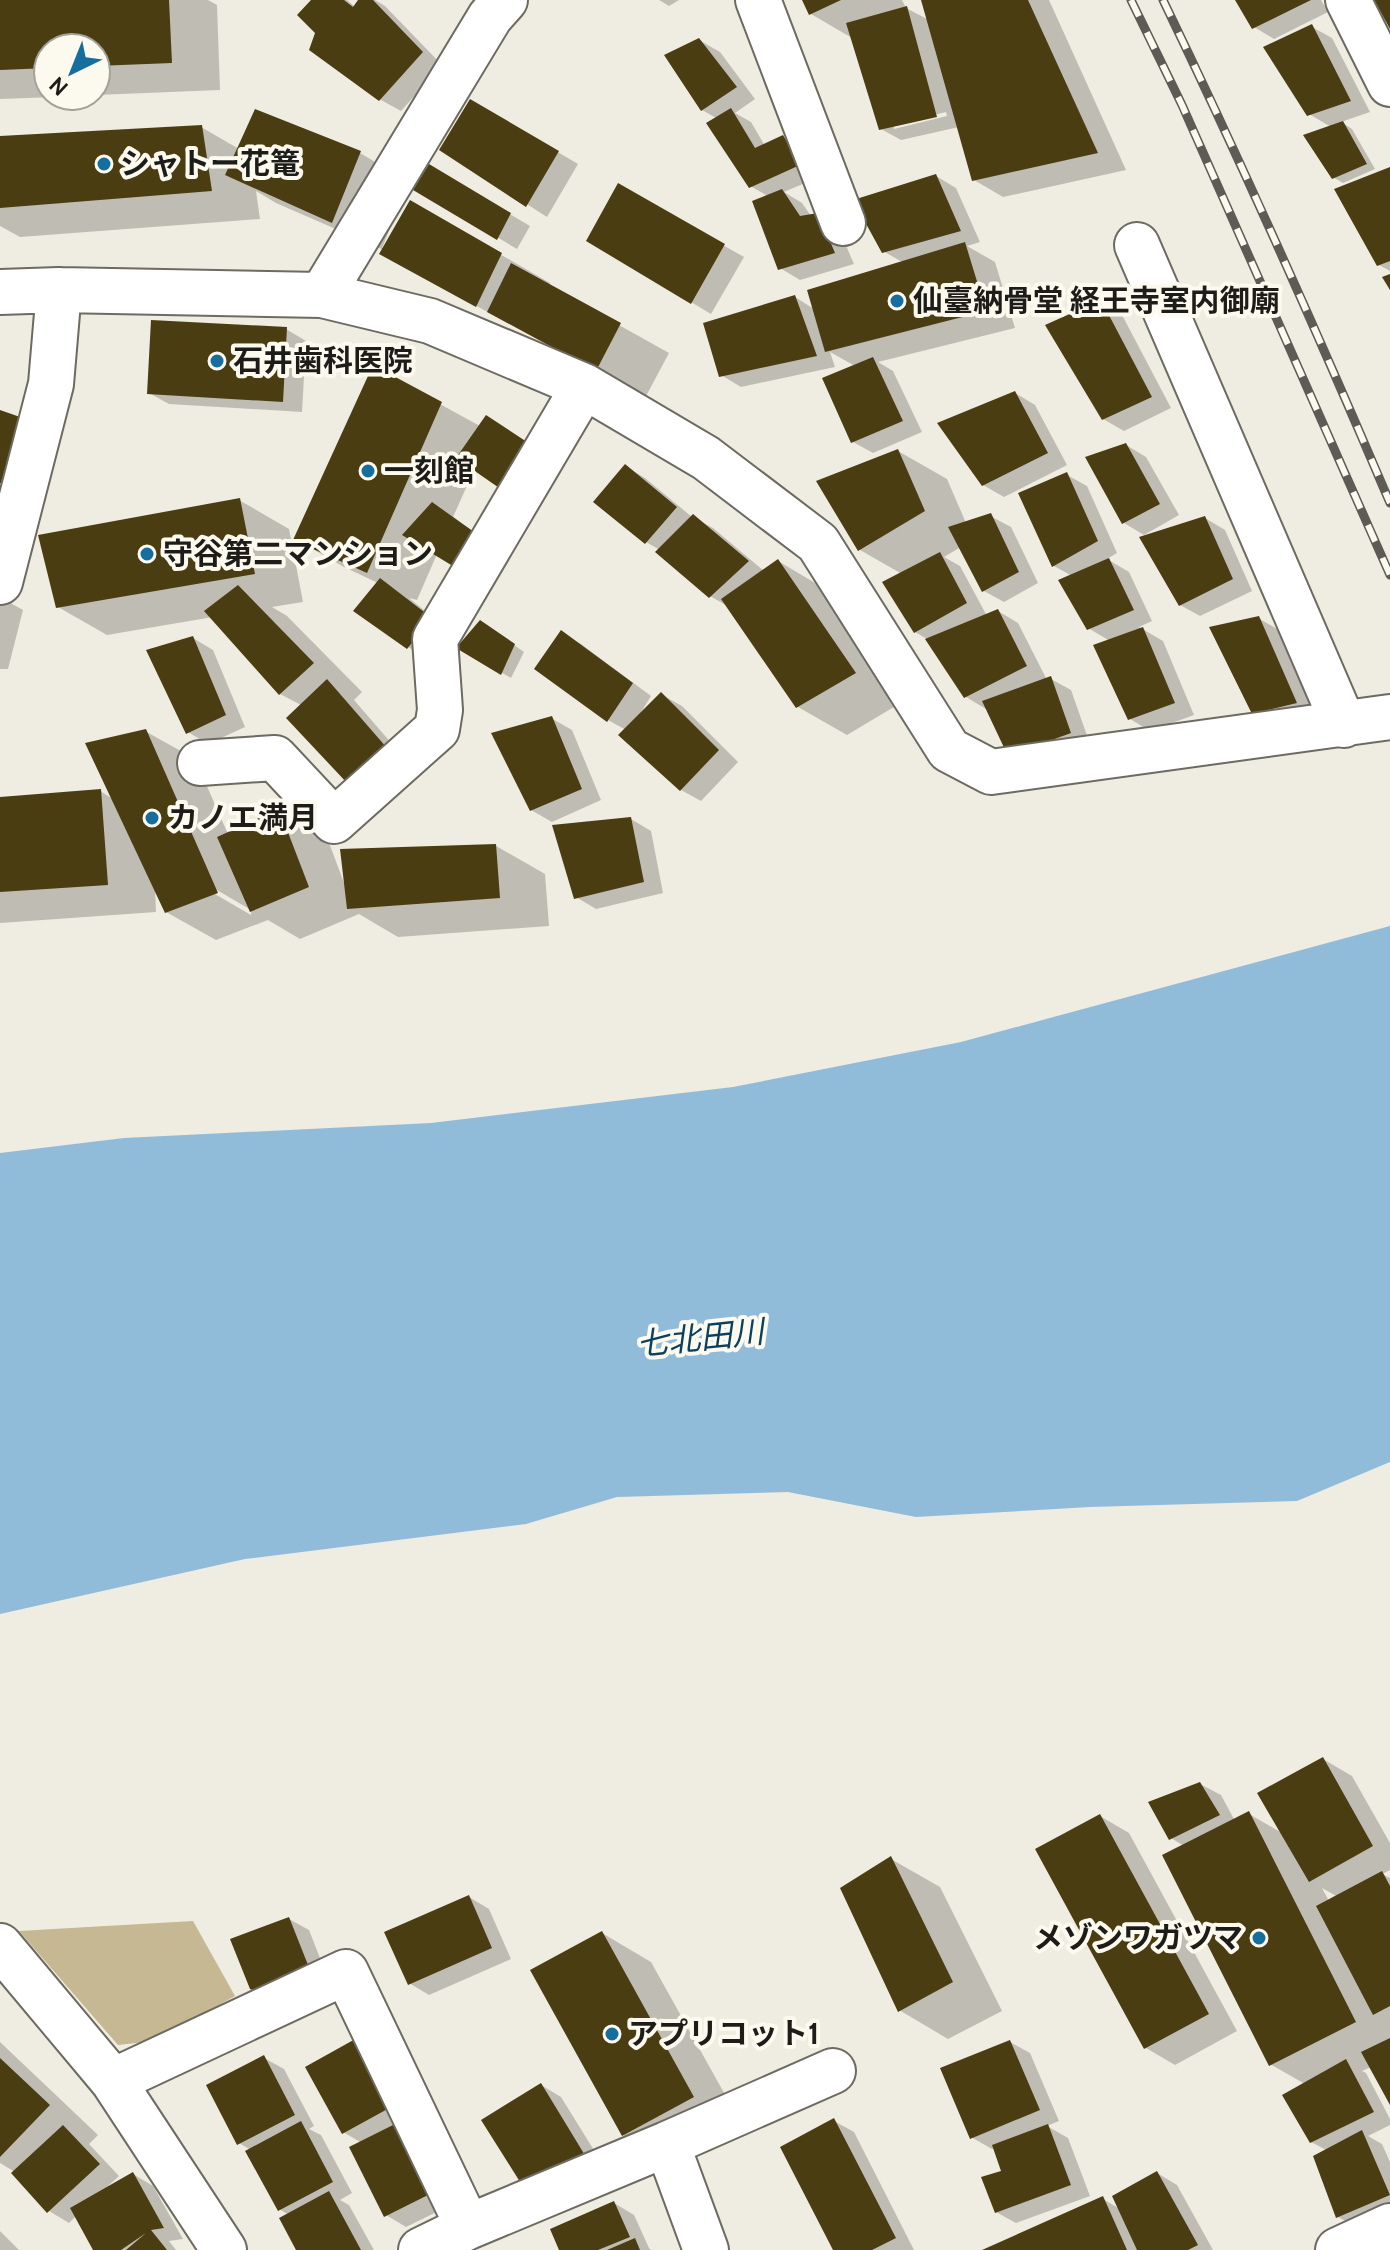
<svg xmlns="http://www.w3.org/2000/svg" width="1390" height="2250" viewBox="0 0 1390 2250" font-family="Cabin,'Noto Sans JP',sans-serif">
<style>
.green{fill:#c5b892}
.water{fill:#91bcd9}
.shadow{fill:#0003;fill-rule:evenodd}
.building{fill:#4a3d12}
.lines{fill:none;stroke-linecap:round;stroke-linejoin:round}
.minor-casing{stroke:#6d6a61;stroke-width:48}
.major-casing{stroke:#6d6a61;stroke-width:48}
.minor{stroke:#fff;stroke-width:44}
.major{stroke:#fff;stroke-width:44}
.rail-casing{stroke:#5d5b56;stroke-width:9}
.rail{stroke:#fcf9ef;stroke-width:6;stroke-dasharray:18;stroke-linecap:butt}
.poi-dot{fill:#156e9d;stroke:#fcf9ef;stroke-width:3}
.labels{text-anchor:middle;stroke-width:8;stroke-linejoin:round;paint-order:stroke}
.poi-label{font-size:30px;font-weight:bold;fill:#1e1c19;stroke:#fcf9ef;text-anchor:start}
.water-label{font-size:32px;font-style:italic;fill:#0b405e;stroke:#fcf9ef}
</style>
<rect width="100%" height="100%" fill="#efece1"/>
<path class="green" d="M193 1921 235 1996 154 2041 118 2045 19 1931Z"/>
<path class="water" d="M1390 926V1462L1297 1501 1090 1507 916 1517 788 1492 617 1497 526 1524 245 1559 0 1614V1153L124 1138 431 1123 733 1087 961 1042Z"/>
<path class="shadow" d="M0 0H208L217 5 220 90 96 95V48H48V96H83L0 99Z
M313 0H347L355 7 361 0H375L385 6 442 65 401 111 381 100 311 49 318 32Z
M659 0H679L669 6Z
M804 0H902L906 8 929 20 923 0H1049L1126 170 1003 197 974 180 959 127 901 140 881 129 852 38 811 14ZM946 112 947 116 894 129V125Z
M1237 0H1321L1328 12 1274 39 1254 27Z
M1312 27 1332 38 1370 112 1341 122 1352 129 1375 169 1343 183 1333 177 1331 127 1309 114Z
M699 40 720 52 755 99 735 113 751 122 765 146 783 137 803 149 819 177 784 192 802 203 811 216 838 227 854 264 800 280 780 268 768 196 750 186 718 119 702 110Z
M471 101 578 164 547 217 442 150Z
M256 111 360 153 409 182 382 248 384 249 411 203 550 283 549 286 669 353 645 398 431 281 384 250 276 203 256 191 260 219 20 237 0 226V138L201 127 239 149Z
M430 167 530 226 517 249 416 189Z
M1390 169V271L1379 265Z
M936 176 956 188 980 242 967 246 995 262 1015 328 878 362 893 371 922 432 873 453 853 442 855 366 830 352 835 367 741 387 721 375 795 297 814 309 904 263 883 251Z
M619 186 744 257 711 314 589 241Z
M1101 302 1121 313 1171 408 1124 431 1103 419Z
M286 329 306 341 302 412 169 404 149 393Z
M374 368 480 426 475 468 453 517 499 550 437 554 417 600 409 598 450 631 428 659 408 647 378 583 344 567 295 539Z
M1015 393 1035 405 1067 465 1004 497 983 485Z
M0 412 19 418 0 508Z
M1126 445 1146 457 1179 515 1144 535 1124 523Z
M898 451 947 479 966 523 990 516 1011 527 1038 583 1004 602 984 591 961 547 944 557 960 566 987 616 998 611 1018 623 1047 680 1051 679 1071 690 1090 744 1030 766 986 709 966 697 927 639 915 632 902 574 860 550Z
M625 466 645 478 692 517 713 528 764 571 778 561 827 590 904 701 847 735 798 707 729 607 710 596 660 550 646 542Z
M1067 475 1087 486 1117 553 1107 559 1129 572 1152 621 1139 627 1163 641 1194 715 1150 731 1130 719 1110 641 1088 628 1072 576 1054 566 1021 494Z
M239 500 289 529 303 602 272 607 287 616 362 692 354 700 406 760 280 694 213 617 107 635 58 607Z
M1205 518 1225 530 1252 591 1200 616 1180 605Z
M0 597 23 610 8 669H0Z
M1258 618 1279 630 1316 714 1273 725 1253 713Z
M490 628 524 652 511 678 459 648Z
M561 632 581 644 651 696 640 714 662 695 682 706 738 762 701 801 681 790 621 735 626 730 608 720Z
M193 638 213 650 245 727 208 744 188 732Z
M551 718 572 730 601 800 552 822 531 810Z
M145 731 195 759 228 834 279 811 328 840 344 883 496 846 545 874 549 926 398 937 359 914 300 939 268 920 216 940 166 912 155 887 156 912 0 923V799L100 791 113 799ZM210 886 251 910V915L208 890Z
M631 819 651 831 663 893 596 909 576 897Z
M1323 1759 1352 1776 1390 1843V1870L1382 1874 1390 1878V2101L1371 2067 1362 2071 1366 2073 1390 2119V2125L1368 2136 1382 2144 1390 2162V2214L1358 2228 1338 2217 1328 2151 1311 2142 1305 2084 1270 2064 1184 1846 1171 1838 1200 1784 1221 1795 1235 1821 1249 1814 1282 1833ZM1322 1888 1338 1897 1329 1901Z
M1100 1816 1129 1833 1237 2031 1175 2065 1146 2048Z
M891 1859 940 1887 1002 2011 948 2039 899 2010Z
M469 1897 489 1909 511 1959 429 1995 409 1983Z
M289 1919 309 1930 329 1981 233 1940Z
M602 1933 651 1962 742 2125 672 2163 623 2135Z
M357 2041 451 2205 406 2227 386 2215 362 2143 343 2132Z
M0 2042 98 2135 89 2144 119 2176 107 2187 133 2174 153 2186 183 2239 169 2241 176 2250H95L76 2216 69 2223 49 2211 15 2172 0 2163Z
M1010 2042 1030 2053 1059 2121 1047 2126 1068 2138 1090 2196 1016 2223 996 2212 1003 2172 995 2148 992 2149 971 2137Z
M264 2058 284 2069 314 2126 309 2129 321 2135 352 2193 340 2200 349 2205 374 2250H298L289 2215 279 2209 251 2150 239 2143Z
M541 2085 561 2097 605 2168 528 2192Z
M834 2121 854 2132 914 2250H835Z
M1157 2173 1177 2185 1213 2250H987L1103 2199 1120 2209Z
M614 2203 634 2215 649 2248 651 2250H561Z
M0 2231 19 2250H0Z"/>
<path class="building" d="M0 0H169L172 63 96 66V48H48V68L0 70Z
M311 0H344L353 7 358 0H373L423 52 379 101 309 50 315 33 297 15Z
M802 0H841L809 15Z
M921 0H1028L1098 153 972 181Z
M1235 0H1311L1252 29Z
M1374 0H1390V29Z
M907 6 937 117 879 130 846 23Z
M1312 24 1351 101 1307 116 1263 47Z
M699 38 737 87 701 111 664 55Z
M470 99 559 151 526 207 439 150Z
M731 108 755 148 783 135 800 165 749 188 706 123Z
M255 109 361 151 332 223 225 175Z
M1343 121 1367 164 1332 179 1303 135Z
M202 125 212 191 0 208V136Z
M429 164 511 213 497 240 413 190Z
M1390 167V261L1377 266 1334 189Z
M936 174 961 231 882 253 853 200Z
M618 183 725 244 691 304 586 241Z
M782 189 800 216 818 213 835 253 778 270 752 201Z
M410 200 502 253 476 307 379 254Z
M965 242 986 311 825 352 807 290Z
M511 263 621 323 596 371 487 312Z
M1390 274V290L1382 277Z
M795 295 817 356 719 377 703 323Z
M1101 300 1152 397 1102 420 1045 325Z
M151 320 287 327 283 402 147 394Z
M873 357 903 421 851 443 822 378Z
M373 365 442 402 367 573 293 540Z
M1015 391 1048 453 982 486 937 423Z
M0 410 20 417 1 483H0Z
M486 415 533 446 505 492 456 458Z
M1126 443 1160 504 1122 524 1085 457Z
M898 449 925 511 858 551 816 481Z
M625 464 677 507 645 544 593 502Z
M1067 472 1098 541 1052 567 1018 493Z
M240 498 255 574 56 608 38 535Z
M432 502 481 537 456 568 402 535Z
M991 513 1019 572 982 592 948 527Z
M693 514 749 561 709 598 655 552Z
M1205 516 1233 579 1179 606 1139 537Z
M940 552 967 603 914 633 882 582Z
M1109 558 1134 610 1087 630 1058 580Z
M778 559 856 673 796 708 721 599Z
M380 578 432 618 407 649 353 611Z
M238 585 314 663 279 695 204 611Z
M998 609 1027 666 964 698 925 639Z
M1259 616 1297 703 1252 714 1209 627Z
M480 620 515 644 501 675 456 648Z
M1143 627 1175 703 1128 720 1093 645Z
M561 630 633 683 607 722 534 669Z
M193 636 226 715 186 734 146 650Z
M1051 676 1071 733 1008 756 982 701Z
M327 679 387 748 348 784 286 718Z
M661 692 719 750 680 791 618 735Z
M552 716 582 789 530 811 491 733Z
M146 729 218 893 165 913 85 743Z
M101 789 108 885 0 892V797Z
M279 809 309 887 250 912 217 837Z
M631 817 644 882 574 899 552 825Z
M496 844 500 898 347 909 340 849Z
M1323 1757 1373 1846 1309 1882 1257 1793Z
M1200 1782 1220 1815 1169 1840 1148 1802Z
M1249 1811 1356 2022 1269 2066 1162 1855Z
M1100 1814 1209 2014 1144 2049 1035 1849Z
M891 1856 953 1982 898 2012 840 1888Z
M1382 1871 1390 1886V2006L1373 2015 1316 1906Z
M469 1895 492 1948 408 1985 384 1932Z
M289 1917 310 1970 255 1991 250 1989 230 1939Z
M602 1931 694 2097 622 2136 530 1970Z
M357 2038 393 2106 342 2134 305 2067Z
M1390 2038V2105L1361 2052Z
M1010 2040 1040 2110 970 2139 940 2068Z
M264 2055 295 2115 237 2145 206 2085Z
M0 2058 50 2105 0 2157Z
M1346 2059 1374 2112 1310 2143 1282 2095Z
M541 2083 586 2157 527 2193 481 2120Z
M834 2118 896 2238 872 2250H833L780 2147Z
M301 2121 333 2182 278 2211 245 2151Z
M397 2123 432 2193 384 2217 349 2147Z
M1048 2124 1071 2185 995 2213 981 2177 1001 2171 992 2145Z
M63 2125 100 2164 47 2213 11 2173Z
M1362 2130 1390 2195 1336 2218 1313 2156Z
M1157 2171 1198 2245 1188 2250H1137L1112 2196Z
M133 2172 164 2228 151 2230 167 2250H126L146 2233 121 2250H93L70 2208Z
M329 2191 361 2250H296L279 2218Z
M1103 2196 1127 2250H982Z
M614 2201 630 2237 598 2250H559L550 2229Z
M635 2238 640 2250H607Z"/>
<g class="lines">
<g class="minor-casing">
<path id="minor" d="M758 0 843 223
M1348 0 1390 84
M1137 245 1344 725
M0 292 59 290 322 295 430 321 584 386 706 458 818 543 949 750 991 772 1390 717
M322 295 490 17 505 0
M0 582 51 384 59 290
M200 763 275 758 334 821 437 729 440 710 435 639 584 386
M0 1946 113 2081 224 2250
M113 2081 346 1972 468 2227
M667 2144 833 2071
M421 2250 468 2227 667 2144 706 2250"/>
</g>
<g class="major-casing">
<path id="major" d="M1338 2250 1390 2226"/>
</g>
<use href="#minor" class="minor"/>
<use href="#major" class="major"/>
<g class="rail-casing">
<path id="rail" d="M1131 0 1182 105 1390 575
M1163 0C1243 166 1318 334 1390 503"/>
</g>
<use href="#rail" class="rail"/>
</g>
<g class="poi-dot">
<circle cx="104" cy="164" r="8"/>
<circle cx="897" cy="301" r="8"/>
<circle cx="217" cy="361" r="8"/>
<circle cx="368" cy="471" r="8"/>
<circle cx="147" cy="554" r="8"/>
<circle cx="152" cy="818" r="8"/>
<circle cx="1259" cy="1938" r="8"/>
<circle cx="612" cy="2034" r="8"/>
</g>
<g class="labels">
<g class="poi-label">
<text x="120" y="174">シャトー花篭</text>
<text x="913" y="311">仙臺納骨堂 経王寺室内御廟</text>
<text x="233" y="371">石井歯科医院</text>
<text x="384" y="481">一刻館</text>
<text x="163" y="564">守谷第二マンション</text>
<text x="168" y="828">カノエ満月</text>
<text x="1243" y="1948" text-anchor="end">メゾンワガツマ</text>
<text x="628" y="2044">アプリコット1</text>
</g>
<g class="water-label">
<text transform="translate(700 1338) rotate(-6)" y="11">七北田川</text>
</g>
</g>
<g transform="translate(72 72) rotate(223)"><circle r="38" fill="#fcf9ef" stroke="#a3a199" stroke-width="2"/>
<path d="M0-6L14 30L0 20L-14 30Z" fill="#156e9d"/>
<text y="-12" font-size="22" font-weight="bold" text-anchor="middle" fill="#1e1c19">N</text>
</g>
</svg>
